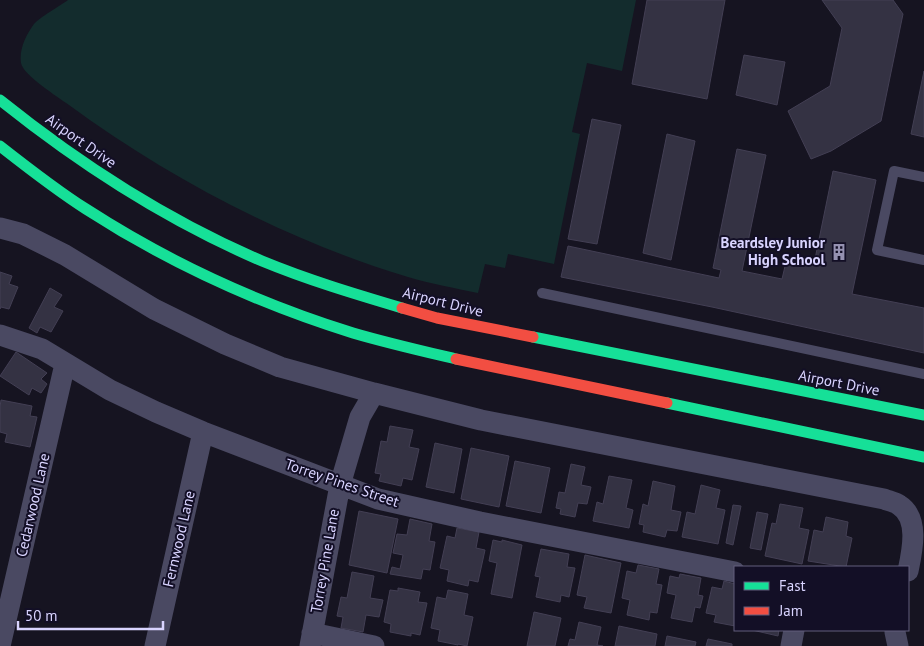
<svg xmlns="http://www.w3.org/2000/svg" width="924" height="646" viewBox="0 0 924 646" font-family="'PT Sans',sans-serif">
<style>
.green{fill:#132c2d}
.building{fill:#343243;stroke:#433f54}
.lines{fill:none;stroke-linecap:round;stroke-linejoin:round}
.lane{stroke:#4a4962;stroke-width:10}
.street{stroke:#4a4962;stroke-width:21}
.fast{stroke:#16e098;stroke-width:11}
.jam{stroke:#f24e42;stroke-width:11}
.labels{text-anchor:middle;stroke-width:4;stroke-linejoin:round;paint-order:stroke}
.street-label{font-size:15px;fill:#d9d4ff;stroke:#130f26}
.poi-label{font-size:15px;font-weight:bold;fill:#d9d4ff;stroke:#130f26;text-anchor:end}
</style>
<rect width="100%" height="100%" fill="#161421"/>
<path class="green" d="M68 0H636L622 71 587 63 572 132 580 134 554 264 508 254 505 268 485 264 478 293C455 288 431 284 408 277 288 241 170 179 69 105 58 97 23 75 21 63 19 49 26 35 34 24 40 17 60 6 68 0Z"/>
<path class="building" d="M647 0H725L707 99 632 84Z
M822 0H893L903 14 881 121 831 151 811 159 788 111 830 86 842 28Z
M744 55 785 62 777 105 736 95Z
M924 71V137L911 134Z
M592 119 621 125 597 244 568 239Z
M667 134 695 141 671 260 643 253Z
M737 149 766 155 742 271 782 279 787 258 814 264 833 171 876 180 852 294 924 308V353L712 307 561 277 568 246 719 278 721 270 713 268Z
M0 272 12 276 9 284 18 287 9 309 1 307 0 309Z
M50 288 62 295 54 307 63 311 51 332 40 327 37 333 29 328Z
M16 352 47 373 41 379 47 384 41 393 32 388 29 395 0 376Z
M1 400 32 406 30 416 37 417 30 447 5 442 7 434 0 432V407Z
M390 426 413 430 409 447 419 449 412 480 403 478 401 486 379 481 381 474 375 473 381 441 387 442Z
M435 443 462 449 454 493 426 487Z
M471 448 509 456 499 507 461 499Z
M515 461 550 468 541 513 506 506Z
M571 464 585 467 581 485 591 487 587 504 578 503 575 517 560 514 561 509 556 508 559 492 565 493Z
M609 476 632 480 626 508 633 510 629 528 593 521 597 502 603 504Z
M653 481 675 486 671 510 681 512 677 531 667 530 665 537 643 532 644 525 639 524 643 504 648 506Z
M701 485 720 490 716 508 725 510 718 544 682 537 687 512 695 514Z
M780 504 803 508 799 528 809 530 802 564 765 556 772 523 776 524Z
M733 505 741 506 733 545 726 543Z
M359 511 398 519 387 573 349 565Z
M757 512 768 514 761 550 750 548Z
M826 517 848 522 846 536 852 538 846 567 808 561 814 530 823 532Z
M410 519 432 524 429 541 435 542 430 570 423 569 421 579 390 574 392 567 400 569 403 555 393 553 397 534 407 535Z
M457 528 479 532 476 548 485 550 478 582 469 580 468 586 447 581 449 570 440 568 447 536 455 538Z
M493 540 502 542V540L522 545 512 598 491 594 497 563 489 561Z
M541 549 569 554 567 567 575 568 569 597 561 595 560 602 536 597 540 577 535 576Z
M585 555 621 563 611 613 584 608 587 597 577 595Z
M638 565 659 569 656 584 662 585 657 613 650 612 649 620 627 615 630 600 622 598 627 571 636 573Z
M352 572 374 576 370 598 383 600 379 617 366 615 363 632 341 628 343 617 337 616 341 597 347 598Z
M680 574 701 578 698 595 703 596 700 608 695 607 692 622 671 618 676 595 667 593 670 576 679 578Z
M724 581 735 584V626L714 622 716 615 706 613 712 587 722 589Z
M398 588 420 592 418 602 427 603 420 635 411 633V636L390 632 391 624 384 622 390 590 398 591Z
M448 590 468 594 464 615 473 617 467 646 458 644V645L438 641 440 630 431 628 437 597 446 599Z
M534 612 561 618 555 646H527Z
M579 622 601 627 597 645 603 646H568L570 639 575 640Z
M619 626 657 634 655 646H615Z
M752 630H779L778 636Z
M667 636 696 642 695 646H665Z
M708 639 732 644V646H706Z"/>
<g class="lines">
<path class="lane" d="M924 177 894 171 877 250 924 260
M542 293 924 374"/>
<path class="street" d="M0 228 23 234 65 255 154 309 225 344 280 367 374 393 481 420 884 499C889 501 895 502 899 505 920 518 912 552 908 571
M0 335 42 349 110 390 156 412 203 432 378 499 480 522 735 572
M895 630V632L898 646
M312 633 374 646
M0 646 65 364
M155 646 203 432
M310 646 340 485 360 417 374 393
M791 646 794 630"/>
<path class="fast" d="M0 100C81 165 166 220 262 261 308 280 355 294 402 308
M0 146C28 168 56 190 86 209 168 262 260 304 353 333 387 343 422 351 456 359
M533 337 924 415
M667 403 924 457"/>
<path class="jam" d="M402 308 437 318 533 337
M456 359 667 403"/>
</g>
<defs>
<g id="building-bare" transform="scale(1.35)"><path d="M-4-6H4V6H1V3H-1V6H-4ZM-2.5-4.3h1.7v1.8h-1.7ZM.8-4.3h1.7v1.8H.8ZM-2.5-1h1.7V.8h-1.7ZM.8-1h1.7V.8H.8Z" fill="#9591b1" stroke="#130f26" stroke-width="2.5" paint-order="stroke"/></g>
</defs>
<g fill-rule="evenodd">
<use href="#building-bare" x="839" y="252"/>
</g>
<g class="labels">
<g class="street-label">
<text transform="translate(81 141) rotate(35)" y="5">Airport Drive</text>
<text transform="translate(443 302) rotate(14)" y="5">Airport Drive</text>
<text transform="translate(839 383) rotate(11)" y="5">Airport Drive</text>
<text transform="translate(342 483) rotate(19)" y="5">Torrey Pines Street</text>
<text transform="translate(33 505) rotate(-77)" y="5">Cedarwood Lane</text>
<text transform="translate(179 539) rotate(-77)" y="5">Fernwood Lane</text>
<text transform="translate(325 561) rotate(-80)" y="5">Torrey Pine Lane</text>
</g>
<g class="poi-label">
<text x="825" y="248">Beardsley Junior<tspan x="825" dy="17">High School</tspan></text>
</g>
</g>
<rect x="734" y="566" width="175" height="65" fill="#130f26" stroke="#625e7d"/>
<rect x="744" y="582" width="25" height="8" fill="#16e098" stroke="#625e7d"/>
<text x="779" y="591" font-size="15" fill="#d9d4ff">Fast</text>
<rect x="744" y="607" width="25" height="8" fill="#f24e42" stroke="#625e7d"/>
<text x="779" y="616" font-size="15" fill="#d9d4ff">Jam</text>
<path d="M18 621v8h145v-8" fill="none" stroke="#d9d4ff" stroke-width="2.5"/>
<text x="25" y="621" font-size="15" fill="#d9d4ff" stroke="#130f26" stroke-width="4" paint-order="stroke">50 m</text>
</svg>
